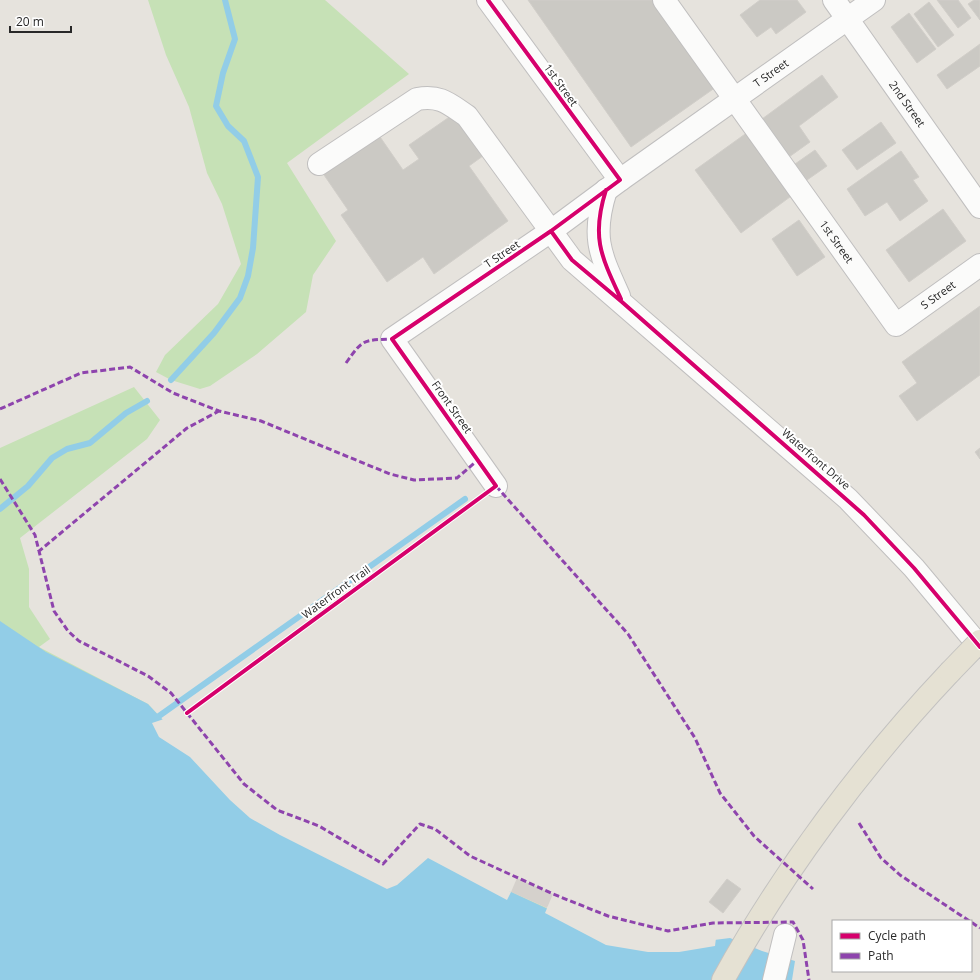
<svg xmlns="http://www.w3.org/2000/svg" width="980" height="980" viewBox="0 0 980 980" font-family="'Open Sans',sans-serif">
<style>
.green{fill:#c6e1b6}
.plaza{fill:#d5d1cc}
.water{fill:#92cde7}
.pier{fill:#e6e3dd}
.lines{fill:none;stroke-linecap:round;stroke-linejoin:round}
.stream{stroke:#92cde7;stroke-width:6}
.building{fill:#cbc9c4;stroke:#d1cec9}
.minor-casing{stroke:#c0bfbf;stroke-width:24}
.major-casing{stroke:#c3c2c0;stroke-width:24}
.minor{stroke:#fbfbfa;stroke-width:22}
.major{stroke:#e5e1d3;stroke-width:22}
.major-bridge-casing{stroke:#c3c2c0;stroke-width:24;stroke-linecap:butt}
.major-bridge{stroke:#e5e1d3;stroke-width:22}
.quiet{stroke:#8e44ad;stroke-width:3;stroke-dasharray:6 3;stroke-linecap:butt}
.cycleway-casing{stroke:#fff;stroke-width:6}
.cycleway{stroke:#d6006c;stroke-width:4}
.labels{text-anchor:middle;stroke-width:4;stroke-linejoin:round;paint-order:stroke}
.street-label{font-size:11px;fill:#282828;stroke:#fff}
</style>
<rect width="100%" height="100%" fill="#e6e3dd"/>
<path class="green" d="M148 0H325L409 74 287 163 336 241 313 275 306 312 257 354 210 386 200 389 171 380 156 372 165 355 218 304 241 264 222 204 207 173 189 107 166 55Z
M134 387 160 420 147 439 20 538 29 569V607L50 639 39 647 148 704 162 719 152 724 159 737 190 757 230 800 250 818 387 889 397 885 428 858 507 900 511 892 547 908 545 913 606 945 648 952H679L715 946 737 954 723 980H582L424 917 381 903 351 890 229 822 84 732 5 687 0 681V448Z"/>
<path class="plaza" d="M517 878 553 894 547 908 511 892Z"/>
<path class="water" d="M0 621 46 652 148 704 252 815 394 884 428 853 494 887 511 892 604 935 645 943H690L730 938 762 951 795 961 792 980H0Z"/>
<path class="pier" d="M164 719 254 813 394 881 429 851 511 892 507 900 428 858 397 885 387 889 280 835 250 818 230 800 190 757 159 737 152 723Z
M548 906 605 933 645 941H690L716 938 715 946 679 952H648L606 945 545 913Z"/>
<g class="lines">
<path class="stream" d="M171 380 214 333 240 298 248 276 253 248 258 177 244 141 228 126 216 106 223 73 235 39 225 0
M0 509 28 486 52 458 67 449 90 443 126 413 147 401
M159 716 465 499"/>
</g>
<path class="building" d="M528 0H652L716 87 631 147Z
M760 0H797L806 12 776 34 771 27 757 37 740 15Z
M937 0H958L971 18 958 28Z
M974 0H980V20L968 4Z
M929 2 954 35 938 47 914 14Z
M909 13 936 49 917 63 891 27Z
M980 44V66L947 89 937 75Z
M822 75 838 97 799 126 810 142 789 157 762 119Z
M458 111 487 153 469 166 508 221 434 274 423 257 387 282 341 215 348 210 322 172 378 134 403 170 419 159 409 145Z
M881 122 896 143 857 170 842 150Z
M748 132 794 194 741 233 695 170Z
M815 150 827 166 807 180 795 164Z
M901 151 919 177 913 180 928 201 900 221 887 202 865 216 847 189Z
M943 209 966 241 909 282 886 250Z
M799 220 825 257 797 276 772 239Z
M980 306V375L917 421 899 396 917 383 902 362Z
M980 448V459L975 452Z
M727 879 741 889 723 913 709 902Z"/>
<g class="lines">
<g class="minor-casing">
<g id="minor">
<path d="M488 0 620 180"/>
<path id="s1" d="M664 0 896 325 980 265"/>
<path id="s2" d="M834 0 980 207"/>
<path d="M319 164 417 99C440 95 448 103 467 116L572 260 848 499 914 568 980 647"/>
<path d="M606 190C591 237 600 254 619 296"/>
<path id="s3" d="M496 486 392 339 551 231 620 180 874 0"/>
<path d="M774 980 785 935"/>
</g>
</g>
<g class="major-casing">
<path id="major" d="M723 980C783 871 864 763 950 672"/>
</g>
<use href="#minor" class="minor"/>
<use href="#major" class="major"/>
<g class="major-bridge-casing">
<path id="major-bridge" d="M950 672 980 641"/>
</g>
<use href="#major-bridge" class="major-bridge"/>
<path class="quiet" d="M346 363C363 339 363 340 392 339
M0 409 81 373 130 367 173 393 219 411 261 421 390 474 414 480 457 478 478 460
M0 479 35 535 54 611 68 631 79 641 148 676 171 693 244 784 277 810 319 826 383 864 420 824 435 829 470 856 553 894 608 916 668 931 713 923 793 922 803 940 809 980
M496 486 628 634 695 738 720 793 754 836 813 889
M38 552 187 428 219 411
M859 823 881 858 900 875 980 928"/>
<g class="cycleway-casing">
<path id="cycleway" d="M606 190C591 237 601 256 621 299
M551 231 572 260 622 302 864 515 914 568 980 647
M187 713 496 486 392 339 551 231 620 180 488 0"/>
</g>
<use href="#cycleway" class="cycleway"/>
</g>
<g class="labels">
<g class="street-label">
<text dy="4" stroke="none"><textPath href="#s3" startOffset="643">T Street</textPath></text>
<text transform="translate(561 85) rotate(54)" y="4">1st Street</text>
<text dy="4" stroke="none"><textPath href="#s2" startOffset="127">2nd Street</textPath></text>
<text dy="4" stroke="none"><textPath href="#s1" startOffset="297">1st Street</textPath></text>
<text transform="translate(502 254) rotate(-34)" y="4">T Street</text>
<text dy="4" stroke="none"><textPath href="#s1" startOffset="451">S Street</textPath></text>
<text transform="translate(452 407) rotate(55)" y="4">Front Street</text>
<text transform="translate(816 459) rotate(41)" y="4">Waterfront Drive</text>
<text transform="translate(336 592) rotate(-36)" y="4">Waterfront Trail</text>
</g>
</g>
<rect x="832" y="920" width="140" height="52" fill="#ffffff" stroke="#a9a9a9"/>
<rect x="840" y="933" width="20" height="6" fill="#d6006c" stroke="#a9a9a9"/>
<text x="868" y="940" font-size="12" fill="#282828">Cycle path</text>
<rect x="840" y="953" width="20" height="6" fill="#8e44ad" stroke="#a9a9a9"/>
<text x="868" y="960" font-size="12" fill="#282828">Path</text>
<path d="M10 26v6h61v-6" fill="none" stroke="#282828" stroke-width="2"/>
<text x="16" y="26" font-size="12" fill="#282828" stroke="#ffffff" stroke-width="3" paint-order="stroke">20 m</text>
</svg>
